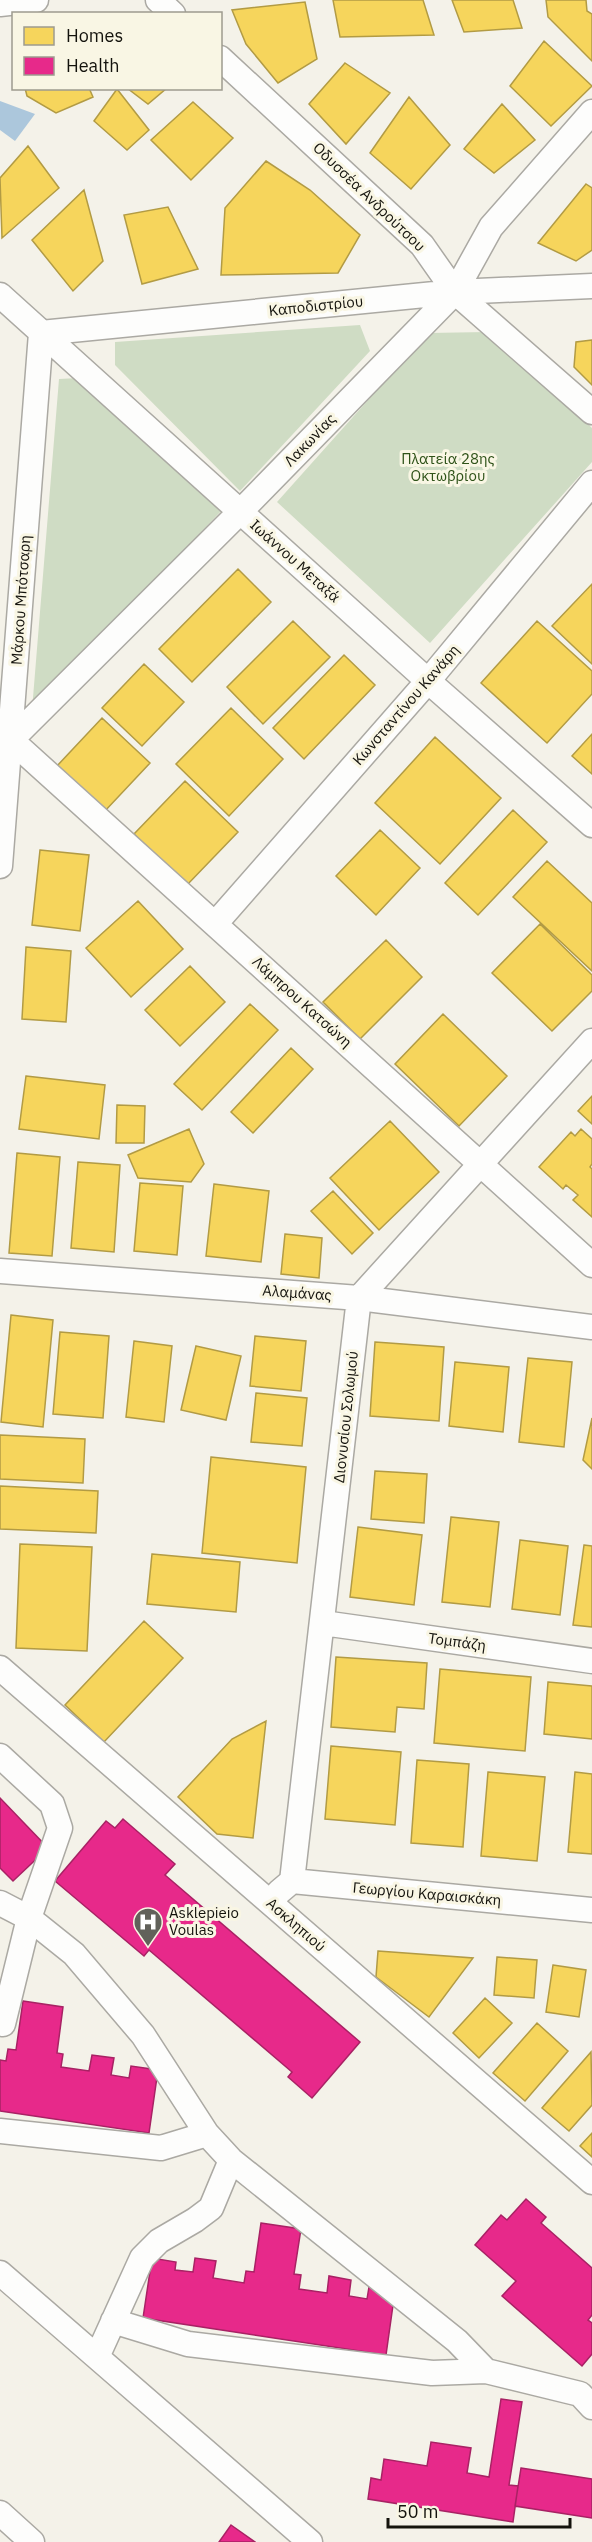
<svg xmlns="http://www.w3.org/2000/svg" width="592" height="2542" viewBox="0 0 592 2542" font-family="'IBM Plex Sans',sans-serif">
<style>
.green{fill:#cfdcc4}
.water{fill:#acc7dc}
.homes{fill:#f6d55c;stroke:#b29b44;stroke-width:1.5}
.health{fill:#e7298a;stroke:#a82264;stroke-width:1.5}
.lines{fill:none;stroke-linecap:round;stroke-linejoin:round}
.minor-casing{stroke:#aba9a3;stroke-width:27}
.minor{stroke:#fdfdfc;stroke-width:24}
.labels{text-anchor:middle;stroke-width:6;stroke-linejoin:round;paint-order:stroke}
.street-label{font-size:15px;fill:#14130d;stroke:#f9f6e4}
.park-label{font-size:15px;fill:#2e5218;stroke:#f9f6e4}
.poi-label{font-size:15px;fill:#14130d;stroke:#f9f6e4;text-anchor:start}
</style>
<rect width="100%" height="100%" fill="#f4f2e9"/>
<path class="green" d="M360 325 370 351 240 491 115 365V342Z
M487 332 592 428V462L430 643 277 502 428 333Z
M78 378 224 508 32 710 59 379Z"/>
<path class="water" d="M0 101 35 114 15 141 0 130Z"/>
<path class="homes" d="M333 0H423L434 35 340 37Z
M452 0H513L522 28 464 32Z
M546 0H586L587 11 592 14V61L548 17Z
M305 2 317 59 278 83 246 44 232 10Z
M544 41 592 86 551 126 510 86Z
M345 63 390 93 346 144 309 104Z
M25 88H89L93 97 56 113 27 96Z
M127 88H167L148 104Z
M117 89 149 130 127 150 94 121Z
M409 97 450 145 411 189 370 153Z
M193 102 233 138 191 180 151 140Z
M502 104 535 140 494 173 464 149Z
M28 146 59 188 2 238 0 178Z
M266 161 310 190 360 235 338 273 221 275 225 208Z
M586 184 592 188V250L576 261 538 243Z
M84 190 103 261 73 291 32 240Z
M168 207 198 269 142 284 124 215Z
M592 340V385L574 367 576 342Z
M238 569 271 602 192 682 159 649Z
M592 584V664L552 626Z
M293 621 330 657 263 724 227 687Z
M537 621 592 671V694L547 743 481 683Z
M344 655 375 685 304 759 273 728Z
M144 664 184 702 142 746 102 708Z
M231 708 283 759 229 816 176 764Z
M102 718 150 763 104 812 56 767Z
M592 734V774L572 756Z
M435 737 501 798 440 864 375 803Z
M185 781 238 832 187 885 134 834Z
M513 810 547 842 478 915 445 883Z
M380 830 420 868 376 915 336 876Z
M40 850 89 855 80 931 32 925Z
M547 861 592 903V971L513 897Z
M138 901 183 949 131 997 86 948Z
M540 924 592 975V991L552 1031 492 973Z
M386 940 422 977 360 1039 323 1002Z
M26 947 71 951 66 1022 22 1019Z
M190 966 225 1002 180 1046 145 1010Z
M250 1004 278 1030 202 1110 174 1084Z
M443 1014 507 1076 459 1126 395 1064Z
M291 1048 313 1069 253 1133 231 1112Z
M26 1076 105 1085 99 1139 19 1129Z
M592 1096V1124L578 1111Z
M117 1105 145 1106 144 1143H116Z
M390 1121 439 1172 379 1230 330 1178Z
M189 1129 204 1164 191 1182 138 1178 128 1155Z
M581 1129 592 1139V1164L590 1167 592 1169V1217L573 1200 578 1195 566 1185 563 1189 539 1167 571 1132 575 1136Z
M17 1153 60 1157 52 1256 9 1253Z
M78 1162 120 1165 114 1252 71 1248Z
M140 1183 183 1186 177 1255 134 1251Z
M214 1184 269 1191 261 1262 206 1256Z
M333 1191 373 1233 352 1254 311 1211Z
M285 1234 322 1238 319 1278 281 1274Z
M11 1315 53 1320 43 1427 1 1422Z
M60 1332 109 1336 103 1418 53 1414Z
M255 1336 306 1341 301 1391 250 1386Z
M134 1341 172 1346 164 1422 126 1417Z
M375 1342 444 1347 439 1421 370 1416Z
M196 1346 241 1356 226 1420 181 1410Z
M528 1358 572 1362 564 1447 519 1442Z
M455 1362 509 1367 503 1432 449 1426Z
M256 1393 307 1398 302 1446 251 1442Z
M592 1418V1469L583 1460Z
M0 1435 85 1439 83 1483 0 1479Z
M211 1457 306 1467 297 1563 202 1553Z
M375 1471 427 1474 424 1523 371 1519Z
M0 1486 98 1491 96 1533 0 1529Z
M451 1517 499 1522 490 1607 442 1602Z
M358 1527 422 1535 414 1605 350 1597Z
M520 1540 568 1546 560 1615 512 1609Z
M20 1544 92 1547 87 1651 16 1648Z
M584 1545 592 1546V1627L573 1625Z
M152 1554 240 1562 236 1612 147 1604Z
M144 1621 183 1658 104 1742 65 1705Z
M336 1657 427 1663 424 1709 397 1707 395 1732 331 1727Z
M440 1669 531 1677 525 1751 434 1743Z
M548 1682 592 1686V1739L544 1734Z
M266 1721 253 1838 217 1834 178 1797 232 1739Z
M331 1746 401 1752 395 1825 325 1819Z
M417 1760 469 1764 463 1847 411 1843Z
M488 1772 545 1777 537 1861 481 1856Z
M575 1772 592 1774V1854L568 1852Z
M378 1951 473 1958 429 2017 376 1977Z
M497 1957 537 1960 534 1998 494 1995Z
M553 1965 586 1970 579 2017 546 2012Z
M485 1998 512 2023 479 2058 453 2033Z
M537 2023 568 2051 525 2101 493 2073Z
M591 2052 592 2105 569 2131 542 2108Z
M592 2133V2157L580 2146Z"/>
<path class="health" d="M0 1798 48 1848 13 1881 0 1868Z
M123 1819 175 1864 165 1875 360 2042 312 2098 288 2077 292 2072 149 1950 144 1956 55 1881 106 1821 115 1828Z
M23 2001 63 2007 57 2053 63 2054 61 2067 89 2071 92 2055 114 2058 111 2075 129 2078 131 2066 158 2070 149 2133 0 2111V2060L6 2061 8 2049 16 2050Z
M526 2199 546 2217 541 2223 592 2268V2315L588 2320 592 2323V2354L582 2366 502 2296 516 2281 475 2245 501 2215 507 2220Z
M261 2223 301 2229 294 2274 301 2275 299 2289 327 2293 329 2276 351 2280 349 2296 367 2299 369 2287 395 2291 386 2355 143 2318 152 2258 176 2262 175 2270 193 2272 195 2258 216 2261 213 2278 244 2283 246 2271 254 2272Z
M501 2399 522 2402 509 2485 518 2486 513 2522 368 2499 371 2478 381 2480 384 2459 427 2466 431 2442 471 2448 467 2473 489 2477Z
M521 2468 592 2479V2518L515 2506Z
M231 2525 255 2542H219Z"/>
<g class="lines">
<g class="minor-casing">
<path id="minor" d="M158 0 173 14
M0 4 36 0
M220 58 422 245 455 292 592 412
M0 295 428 681 592 825
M4 739 11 740 240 512 455 292 491 227 592 112
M11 740 592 1265
M0 866 41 333 455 292 592 286
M215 924 428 681 592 483
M0 1271 359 1298 592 1327
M323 1623 592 1661
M0 1668 592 2182
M0 1756 52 1804 60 1828 29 1918 3 2024
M292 1881 359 1298 592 1041
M279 1892 292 1881 592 1910
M0 1903 29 1918 74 1954 143 2035 207 2134 231 2160 457 2341 486 2371
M0 2131 161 2148 207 2134
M0 2273 310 2542
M113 2321 188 2344 432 2373 486 2371 580 2394 592 2407
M97 2357 142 2258 159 2241 195 2220 211 2208 231 2160
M0 2513 32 2542"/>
</g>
<use href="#minor" class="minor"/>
</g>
<defs>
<g id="hospital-pin" transform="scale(1.5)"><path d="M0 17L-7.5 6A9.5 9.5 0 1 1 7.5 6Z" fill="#62615a" stroke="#f9f6e4"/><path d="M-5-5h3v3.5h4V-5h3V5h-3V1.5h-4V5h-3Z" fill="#fff"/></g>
</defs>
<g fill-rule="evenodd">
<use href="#hospital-pin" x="148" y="1922"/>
</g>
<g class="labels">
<g class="street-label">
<text transform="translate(369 197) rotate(44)" y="5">Οδυσσέα Ανδρούτσου</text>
<text transform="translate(316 306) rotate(-6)" y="5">Καποδιστρίου</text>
<text transform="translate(310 440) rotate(-46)" y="5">Λακωνίας</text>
<text transform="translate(295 561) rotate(42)" y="5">Ιωάννου Μεταξά</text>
<text transform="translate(21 600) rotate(-86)" y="5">Μάρκου Μπότσαρη</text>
<text transform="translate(406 705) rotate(-49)" y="5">Κωνσταντίνου Κανάρη</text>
<text transform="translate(302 1002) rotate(42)" y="5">Λάμπρου Κατσώνη</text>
<text transform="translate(297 1293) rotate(4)" y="5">Αλαμάνας</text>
<text transform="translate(346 1417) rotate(-84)" y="5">Διονυσίου Σολωμού</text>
<text transform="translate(457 1642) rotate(8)" y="5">Τομπάζη</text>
<text transform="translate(427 1894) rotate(5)" y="5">Γεωργίου Καραισκάκη</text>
<text transform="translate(296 1925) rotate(41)" y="5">Ασκληπιού</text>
</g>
<g class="park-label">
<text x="448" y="464">Πλατεία 28ης<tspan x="448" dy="17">Οκτωβρίου</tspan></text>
</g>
<g class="poi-label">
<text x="169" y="1918">Asklepieio<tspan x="169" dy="17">Voulas</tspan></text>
</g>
</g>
<rect x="12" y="12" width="210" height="78" fill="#f9f6e4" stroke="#9d9b8e" stroke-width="1.5"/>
<rect x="24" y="27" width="30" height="18" fill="#f6d55c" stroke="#9d9b8e" stroke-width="1.5"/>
<text x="66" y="42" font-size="18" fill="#14130d">Homes</text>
<rect x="24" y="57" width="30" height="18" fill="#e7298a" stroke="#9d9b8e" stroke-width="1.5"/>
<text x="66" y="72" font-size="18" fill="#14130d">Health</text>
<path d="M388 2518v9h182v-9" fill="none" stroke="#14130d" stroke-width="3"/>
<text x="397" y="2518" font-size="18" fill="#14130d" stroke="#f9f6e4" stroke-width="4.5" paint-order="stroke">50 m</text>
</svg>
